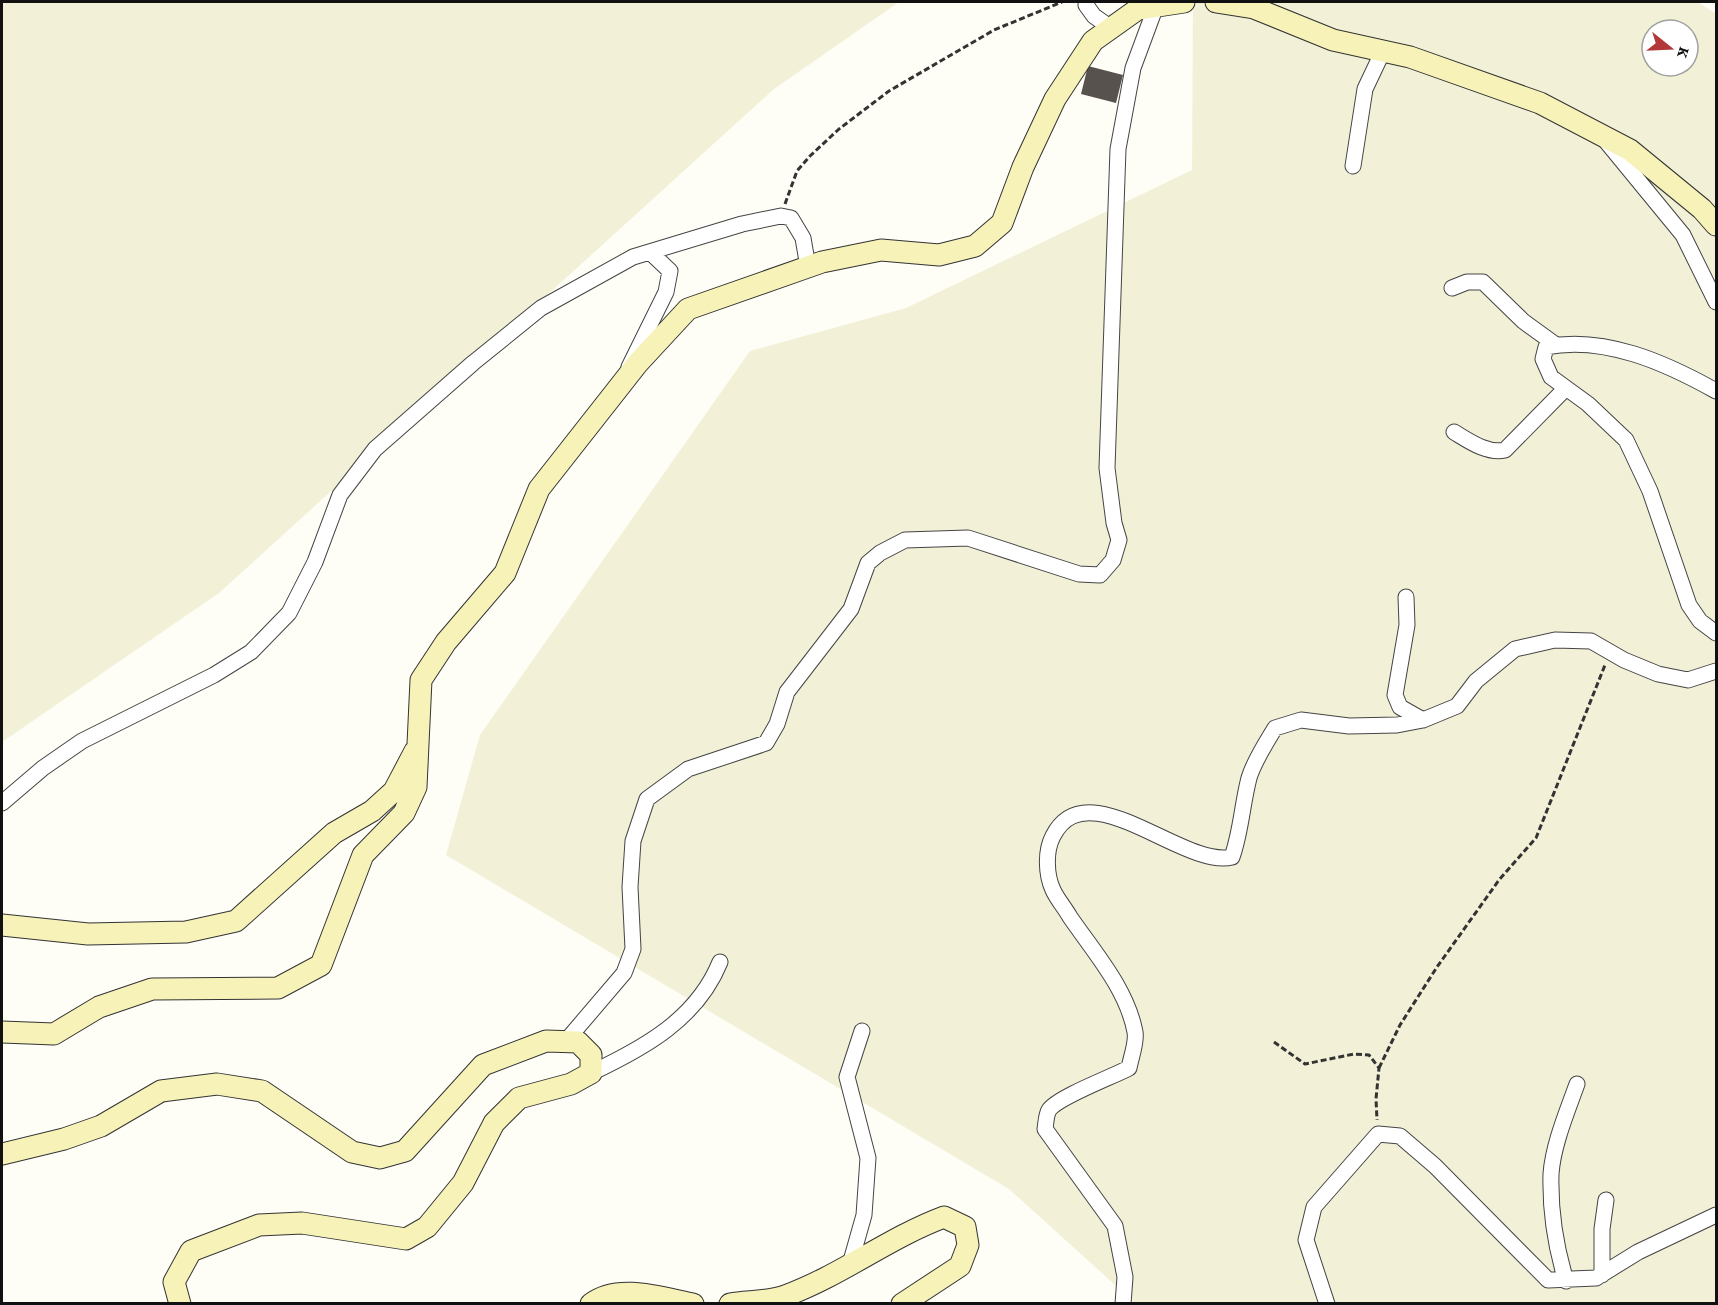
<svg xmlns="http://www.w3.org/2000/svg" width="1718" height="1305" viewBox="0 0 1718 1305" font-family="'Crimson Pro',serif">
<style>
.farmland{fill:#f2f1d7;fill-rule:evenodd}
.building{fill:#58524e}
.lines{fill:none;stroke-linecap:round;stroke-linejoin:round}
.street-casing{stroke:#444;stroke-width:17}
.secondary-casing{stroke:#333;stroke-width:23}
.path{stroke:#333;stroke-width:3;stroke-dasharray:6 3;stroke-linecap:butt}
.street{stroke:#fff;stroke-width:15}
.secondary{stroke:#f6f2b8;stroke-width:21}
</style>
<rect width="100%" height="100%" fill="#fefdf6"/>
<path class="farmland" d="M2 2H899L774 89 219 593 2 742Z
M1193 2H1698L1716 14V1303H1135L1009 1189 446 855 480 735 750 351 906 308 1192 170ZM1652 30H1688V66H1652Z"/>
<path class="building" d="M1088 66 1123 75 1116 103 1081 94Z"/>
<g class="lines">
<g class="street-casing">
<path id="street" d="M1087 2 1086 5 1094 16 1111 28
M1605 140 1683 235 1716 302
M1353 166 1365 89 1383 51
M1452 288 1467 282H1483L1523 321 1556 345
M629 367 666 292 670 271 650 252
M1716 391C1666 363 1604 335 1546 347L1543 359 1551 377 1588 404 1626 440 1650 491 1689 605 1700 621 1716 633
M1454 432C1469 441 1487 454 1505 450L1565 389
M1406 597 1407 625 1395 695 1400 707 1423 720
M2 803 43 768 82 741 214 675 251 652 289 613 315 562 340 495 375 449 473 363 541 308 633 257 742 224 781 216 791 218 803 238 808 267
M566 1041 624 973 633 949 630 887 633 841 647 799 688 769 766 743 777 724 787 692 851 609 868 563 880 553 905 540 968 538 1079 574 1100 575 1113 560 1119 540 1114 523 1107 468 1118 149 1133 68 1156 6
M591 1073C644 1048 697 1019 720 962
M849 1268 864 1215 868 1158 847 1077 862 1031
M1602 1275V1229L1606 1200
M1566 1281C1556 1248 1550 1209 1551 1174 1553 1145 1567 1112 1577 1084
M1123 1304 1125 1277 1115 1226 1045 1129C1046 1123 1046 1115 1049 1110 1058 1097 1112 1077 1129 1068 1131 1057 1137 1042 1135 1032 1127 989 1094 952 1070 917 1065 908 1057 899 1053 890 1046 875 1045 851 1053 836 1087 769 1183 869 1232 857 1241 832 1242 805 1249 778 1254 761 1266 743 1275 728L1301 720 1349 726 1397 725 1423 720 1457 706 1476 681 1515 649 1555 640 1591 641 1624 660 1658 674 1688 680 1716 671
M1327 1304 1306 1240 1314 1207 1378 1134 1400 1136 1435 1166 1548 1280 1596 1278 1638 1252 1716 1215"/>
</g>
<g class="secondary-casing">
<path id="secondary" d="M1216 2 1254 8 1333 40 1410 57 1540 103 1630 150 1702 209 1716 225
M2 925 88 934 186 932 236 921 334 833 372 811 394 791 415 751
M2 1032 54 1034 99 1007 152 989 278 988 321 965 363 855 404 813 416 787 421 680 446 642 505 573 539 489 638 363 688 309 822 262 881 250 939 255 975 246 1002 223 1023 167 1055 99 1093 41 1138 9 1184 2
M2 1154 64 1139 101 1126 161 1091 217 1084 262 1091 352 1152 380 1158 405 1151 483 1065 546 1041 578 1042 591 1055V1073L571 1084 519 1098 494 1123 463 1183 427 1227 406 1239 302 1223 259 1225 191 1251 174 1282 180 1304
M591 1304C618 1283 662 1298 693 1304
M730 1304C747 1301 769 1302 785 1296 842 1275 888 1238 944 1217L965 1227 968 1245 960 1266 902 1304"/>
</g>
<path class="path" d="M785 204 797 171 810 156 839 129 889 91 994 30 1062 2
M1274 1042 1305 1064 1354 1054 1369 1055 1379 1068 1376 1099 1377 1120
M1379 1068 1400 1025 1437 967 1499 880 1536 838 1605 665"/>
<use href="#street" class="street"/>
<use href="#secondary" class="secondary"/>
</g>
<rect width="1718" height="1305" fill="none" stroke="#111111" stroke-width="6"/>
<g transform="translate(1670 48) rotate(108)"><circle r="28" fill="#ffffff" stroke="#a0a0a0" stroke-width="1.5"/>
<path d="M0-4.5L10 22L0 15L-10 22Z" fill="#b33739"/>
<text y="-9" font-size="16" font-weight="bold" text-anchor="middle" fill="#111111">K</text>
</g>
</svg>
